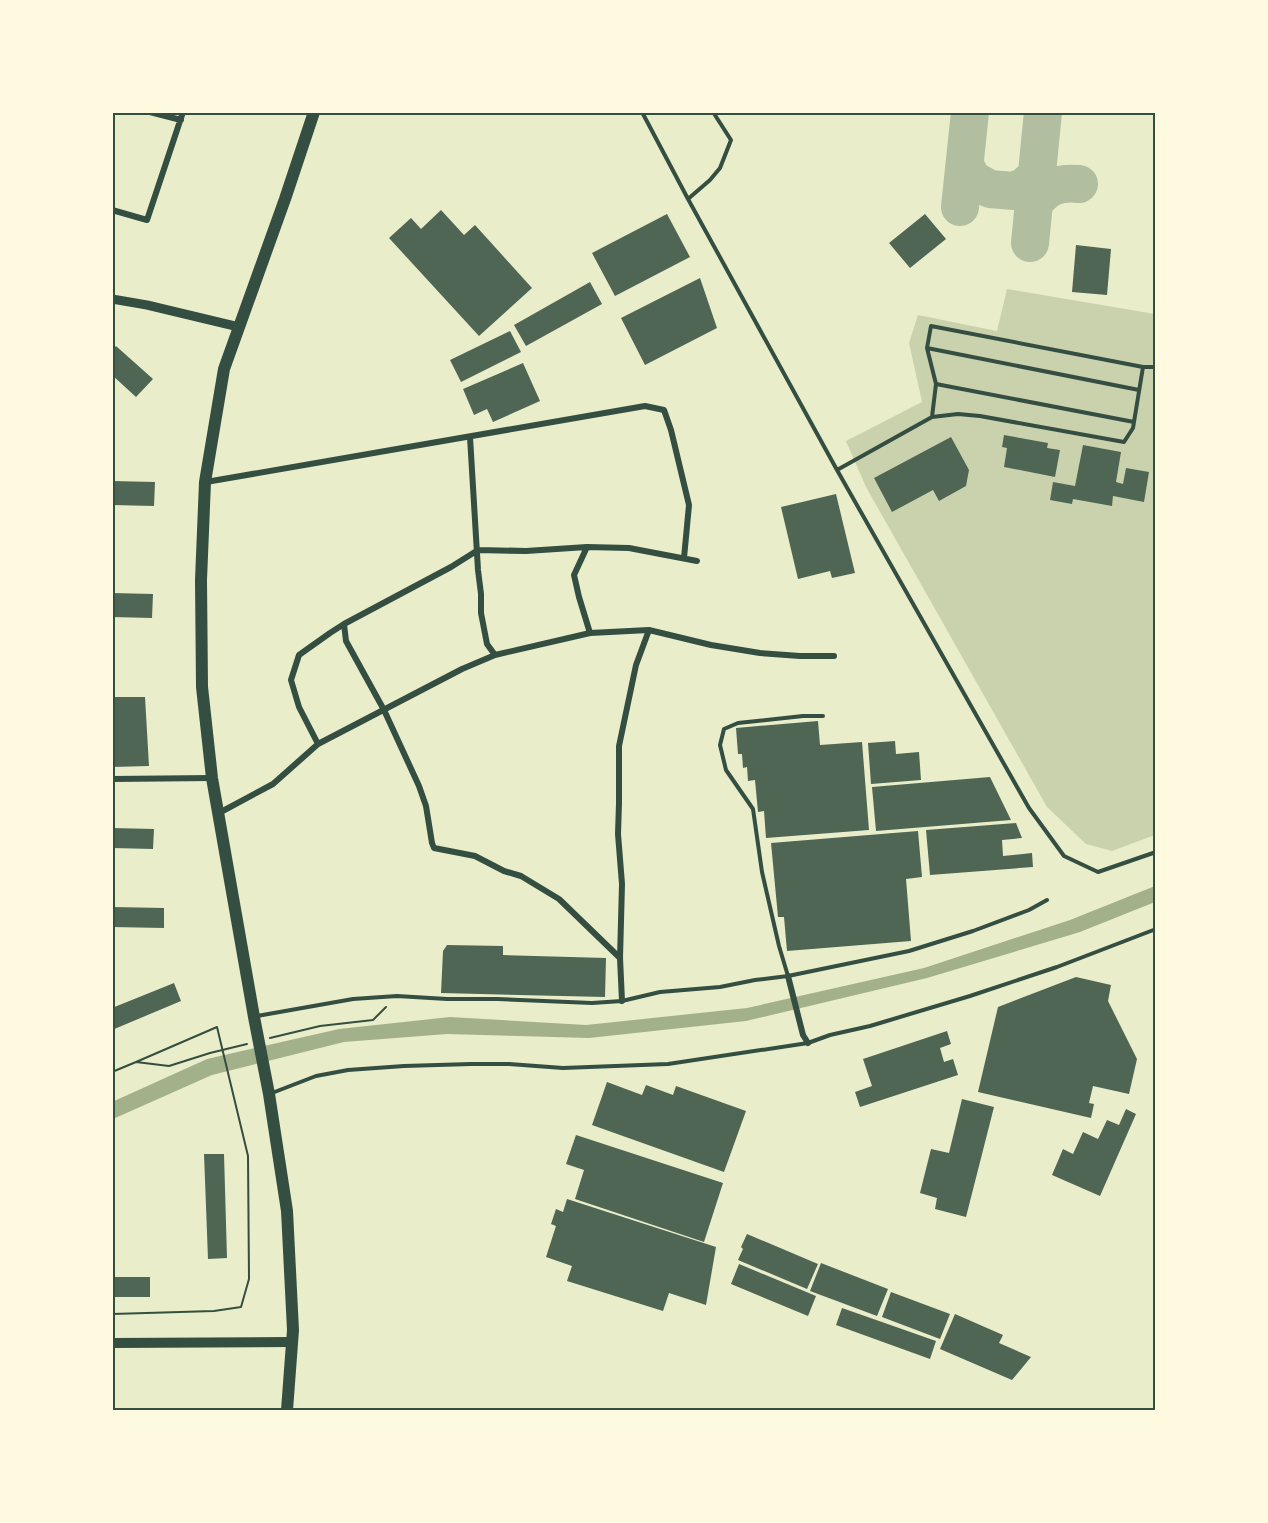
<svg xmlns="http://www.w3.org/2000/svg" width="1268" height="1523" viewBox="0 0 1268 1523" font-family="'Source Serif 4',serif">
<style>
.green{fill:#cad2ad}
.water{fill:#a3b18a}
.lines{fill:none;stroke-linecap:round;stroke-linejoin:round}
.taxiway{stroke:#b2bea0;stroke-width:38}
.building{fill:#4f6655}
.path{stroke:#344e41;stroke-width:2}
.service{stroke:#344e41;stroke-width:4}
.minor{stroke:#344e41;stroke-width:6}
.tertiary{stroke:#344e41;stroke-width:9}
.secondary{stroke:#344e41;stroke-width:10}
.primary{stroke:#344e41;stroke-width:12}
.neatline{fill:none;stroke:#344e41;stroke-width:2}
</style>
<rect width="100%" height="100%" fill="#e9edc9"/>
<path class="green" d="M1007 289 1155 314V835L1112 851 1086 844 1047 807 866 487 846 441 922 402 909 343 918 315 997 331Z"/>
<path class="water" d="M1155 886V902L1080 932 927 978 746 1021 589 1038 447 1034 344 1042 212 1075 113 1119 112 1102 207 1059 339 1029 450 1017 586 1025 747 1008 924 968 1070 920Z"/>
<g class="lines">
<path class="taxiway" d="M965 165 972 179 990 189 1014 191 1025 186 1036 176
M1033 204C1047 187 1057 182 1079 184
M960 207 970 112
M1030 243 1043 112"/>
</g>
<path class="building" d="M441 210 464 235 475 225 532 288 479 336 389 238 411 218 421 229Z
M667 214 690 257 615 296 592 253Z
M925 214 946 239 910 268 889 243Z
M1076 245 1111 249 1107 295 1072 292Z
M700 278 717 328 645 365 621 318Z
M590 282 602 304 526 346 514 325Z
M510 331 521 352 461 382 450 360Z
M116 346 153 379 136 397 112 375V350Z
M523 363 540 401 493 422 487 409 474 415 463 389Z
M1004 435 1048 443 1047 448 1060 450 1055 477 1004 467 1007 448 1002 447Z
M951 437 969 470 966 486 939 501 933 490 892 512 874 478Z
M1083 445 1121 452 1116 482 1123 484 1126 468 1149 472 1144 502 1113 496 1112 506 1073 499 1072 504 1050 500 1053 482 1075 486Z
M112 481 155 482 154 506 112 505Z
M836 494 855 573 832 578 830 571 798 579 781 507Z
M112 593 153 594 152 618 112 617Z
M112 697H145L149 766 112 767Z
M818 721 820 745 862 742 869 830 766 838 764 811 758 812 755 780 748 781 747 767 743 768 742 754H738L736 728Z
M895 741 896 754 919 752 921 780 871 784 868 743Z
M990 777 1011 820 876 831 872 787Z
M1016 823 1022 838 1002 840 1003 856 1032 853 1033 867 930 875 926 830Z
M112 828 154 829 153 849 112 848Z
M918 831 922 877 906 879 911 941 787 951 784 917H778L771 843Z
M112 907 164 908V928L112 927Z
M447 945 503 946V955L606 958 605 997 441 993 443 951Z
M1076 977 1111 985 1108 1001 1137 1059 1129 1094 1093 1086 1089 1103 1094 1104 1091 1118 978 1092 998 1007Z
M174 983 181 1001 112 1030V1008Z
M947 1031 951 1044 940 1048 944 1062 953 1059 958 1075 860 1107 855 1092 872 1086 863 1059Z
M607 1082 642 1095 646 1085 673 1095 676 1086 746 1111 724 1172 592 1125Z
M962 1099 994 1107 966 1217 935 1209 937 1198 920 1193 931 1149 949 1153Z
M1126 1109 1136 1114 1100 1196 1052 1175 1063 1149 1073 1154 1083 1132 1098 1139 1107 1120 1119 1125Z
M576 1135 723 1183 704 1242 575 1199 584 1170 566 1164Z
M204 1154H224L227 1258 208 1259Z
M567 1199 716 1247 706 1305 669 1293 663 1311 567 1281 572 1266 546 1257 556 1226 551 1224 556 1209 563 1212Z
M747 1234 818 1264 807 1289 738 1260 743 1249 741 1247Z
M821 1263 888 1289 877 1316 810 1291Z
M739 1264 816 1296 808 1316 731 1284Z
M112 1277H150V1297H112Z
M891 1292 950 1314 940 1339 882 1317Z
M842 1308 936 1341 930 1359 836 1325Z
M955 1314 1003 1335 999 1343 1031 1357 1012 1380 940 1349Z"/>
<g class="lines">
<path class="path" d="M270 1038 320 1026 373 1020 386 1007
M112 1072 136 1062 169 1066 210 1053 247 1044
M112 1314 214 1311 241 1307 249 1279 248 1156 217 1027 136 1062"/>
<path class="service" d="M642 112 688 199
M713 112 731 140 720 168 710 180 688 199 837 470 1029 808 1064 856 1098 872 1156 852
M927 348 1139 390
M1143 367H1156
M936 384 1134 422
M837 470 932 417 958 414 980 416 1124 442 1133 428 1143 367 931 326 927 348 936 384 932 417
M788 976 779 946 762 872 753 809 726 770 720 745 724 729 738 723 803 716H823
M257 1016 353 999 397 996 447 999H497L592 1003 622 1001 660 992 720 987 755 980 788 976 909 951 973 931 1029 910 1047 900
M272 1093 316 1076 348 1070 404 1066 471 1064H509L563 1068 668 1064 808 1043 830 1035 870 1026 970 996 1057 967 1156 929"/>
<path class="minor" d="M150 112 181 120
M112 210 147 220 183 112
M470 437 478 570 481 594V613L487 644 495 655
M206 482 645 406 664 410 671 430 689 505 684 558
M587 547 574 575 579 597 590 633
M318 744 299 707 291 680 299 655 330 633 344 624
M112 779 212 778
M219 813 273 784 318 744 462 669 495 655 590 633 649 630 711 645 760 653 800 656H834
M620 958 559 899 521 876 504 871 475 856 434 848 432 843 426 806 419 786 384 710 346 641 344 624 451 567 478 550 526 551 587 547 629 548 697 561
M788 976 803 1035 808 1043
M622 1001 620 958 622 884 618 834 619 803V746L636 665 649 630"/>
<path class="tertiary" d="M112 299 147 305 239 327"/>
<path class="secondary" d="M112 1343 292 1342"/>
<path class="primary" d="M287 1410 293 1330 287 1211 269 1094 254 1017 212 778 202 687 201 580 205 482 224 369 285 199 314 112"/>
</g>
<rect width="1268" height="1523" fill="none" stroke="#fefae0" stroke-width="228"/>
<rect x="114" y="114" width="1040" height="1295" class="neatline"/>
</svg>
